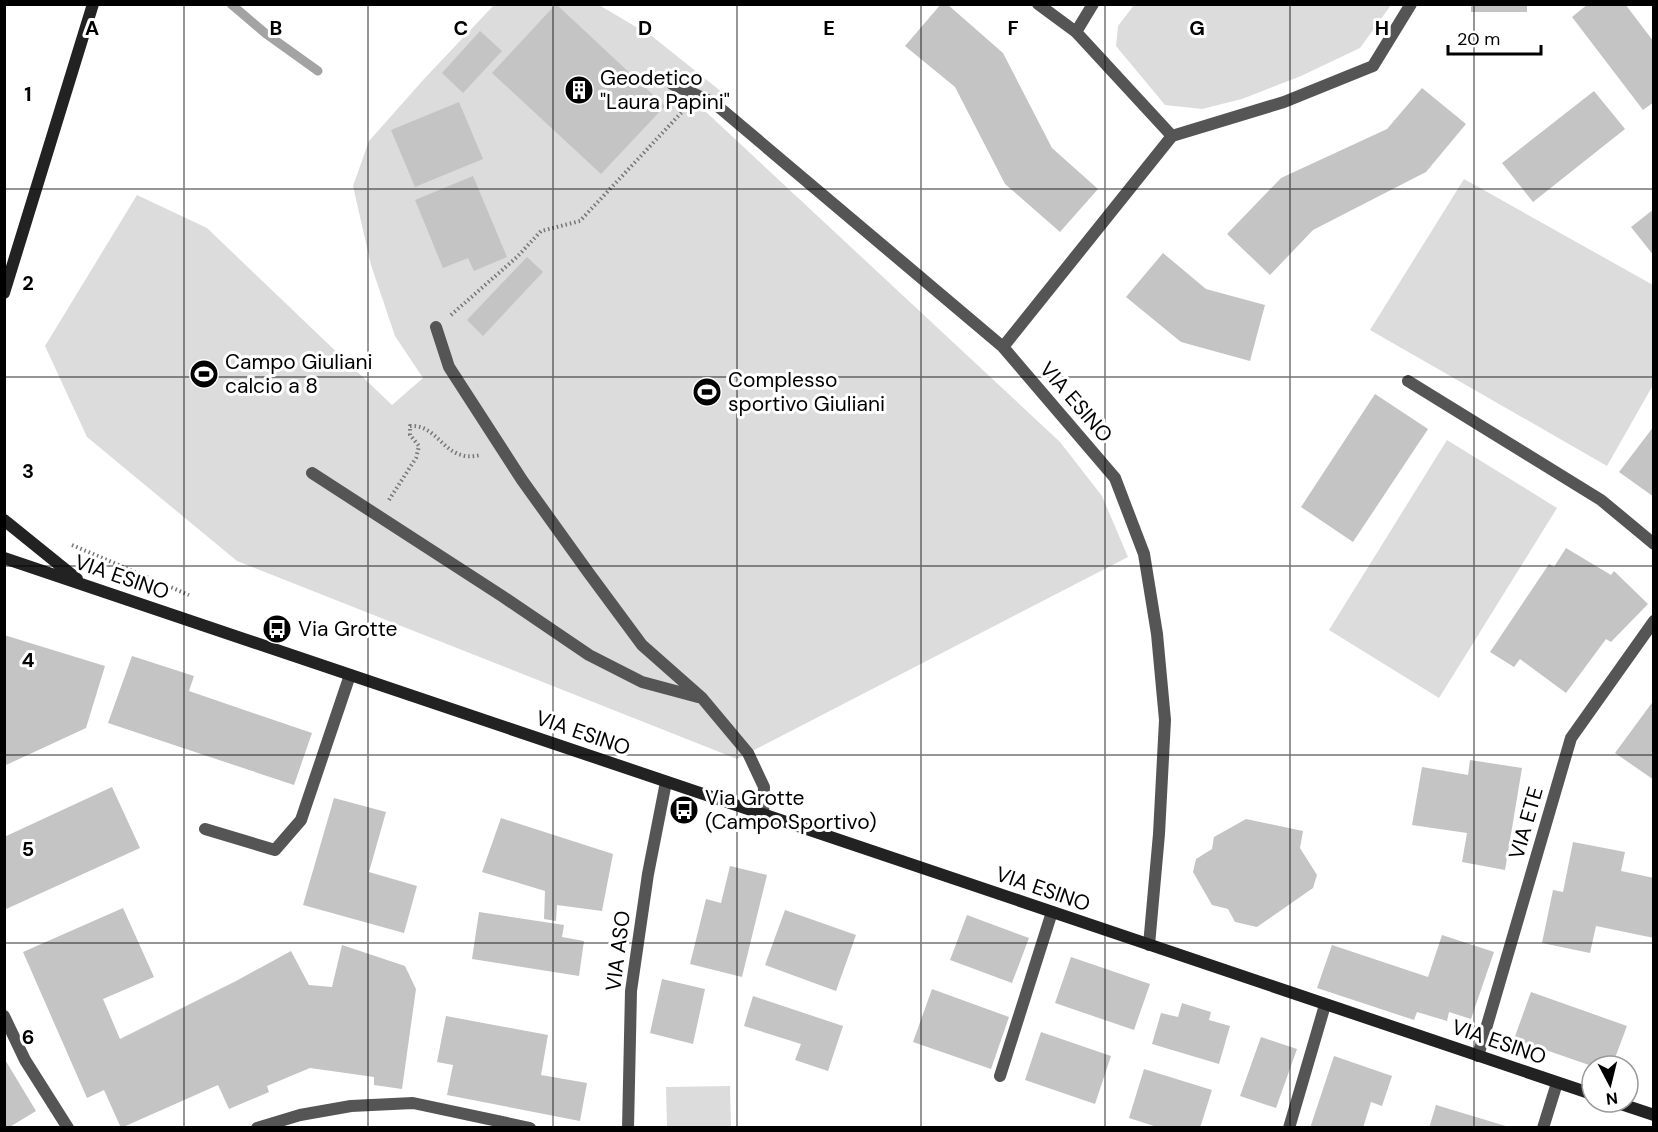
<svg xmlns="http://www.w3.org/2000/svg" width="1658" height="1132" viewBox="0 0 1658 1132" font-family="'DM Sans',sans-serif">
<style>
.green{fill:#dcdcdc}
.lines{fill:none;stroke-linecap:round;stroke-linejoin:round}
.stream{stroke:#a3a3a3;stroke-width:9}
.building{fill:#c4c4c4}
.path{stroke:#777;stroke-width:4;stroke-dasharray:1.5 3;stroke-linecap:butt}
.lane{stroke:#555;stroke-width:12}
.street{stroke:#555;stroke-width:12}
.secondary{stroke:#222;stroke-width:12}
.grid{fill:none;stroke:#000;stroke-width:1.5;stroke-opacity:0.55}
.labels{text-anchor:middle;stroke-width:6;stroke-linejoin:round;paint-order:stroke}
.poi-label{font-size:21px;fill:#000;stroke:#fff;text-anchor:start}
.street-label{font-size:21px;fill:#000;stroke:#fff}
.grid-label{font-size:20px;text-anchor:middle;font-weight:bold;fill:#000;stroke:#fff;stroke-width:6;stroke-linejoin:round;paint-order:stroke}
</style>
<rect width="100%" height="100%" fill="#fff"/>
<path class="green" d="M494 5H599L653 37 723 93 706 112 1060 442 1102 496 1128 557 737 759 237 561 87 437 45 346 137 195 207 228 392 405 423 378 395 336 371 265 353 186 369 141 424 79Z
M1134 5V4L1391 5 1360 48 1301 76 1242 99 1202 109 1165 105 1116 46 1118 26Z
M1464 179 1653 285V385L1607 466 1370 330Z
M1447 440 1557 508 1439 698 1329 630Z
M730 1086 731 1127H667L666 1087Z"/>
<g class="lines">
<path class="stream" d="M231 4 265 33 318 71"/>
</g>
<path class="building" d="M556 4 665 106 601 174 492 73Z
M941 4H947L1003 53 1052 148 1098 189 1060 232 1005 184 955 87 905 46Z
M1471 4H1527V12H1471Z
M1588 4H1625L1654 42V102L1643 110 1572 17Z
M480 31 502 51 463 93 442 73Z
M1422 88 1466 124 1426 172 1313 230 1270 275 1227 234 1281 178 1387 129Z
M1594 91 1625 129 1533 202 1502 163Z
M459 102 483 159 415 187 391 130Z
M473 176 507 257 474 271 468 258 443 268 415 200Z
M1654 209V256L1631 227Z
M1163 253 1206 289 1265 305 1250 361 1181 342 1126 297Z
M527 257 543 272 483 336 467 320Z
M1375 394 1428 429 1353 542 1301 507Z
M1654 426V497L1619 472Z
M1566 548 1611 575 1614 571 1648 604 1611 642 1606 639 1566 693 1520 659 1514 667 1490 652 1549 564 1554 567Z
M4 635 105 666 86 728 4 766Z
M132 656 194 676 189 691 312 733 294 785 108 723Z
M1654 700V780L1615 753Z
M1470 760 1522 768 1505 870 1462 862 1467 833 1412 825 1422 767 1468 775Z
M112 787 140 848 4 910V837Z
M334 798 386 812 369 872 417 886 404 933 303 905Z
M501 818 613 854 602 911 557 905 556 921 544 919 545 891 482 872Z
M1246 819 1303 831 1300 848 1317 875 1313 888 1257 927 1235 922 1228 909 1212 905 1193 872 1196 859 1212 849 1214 837Z
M1573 842 1625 852 1621 871 1654 878V938L1596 926 1590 953 1542 943 1553 890 1563 892Z
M730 866 767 875 742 977 690 964 706 899 721 903Z
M123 908 154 977 103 999 120 1039 236 981 291 951 309 985 332 987 342 945 405 966 416 989 402 1089 374 1085V1077L310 1068 267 1086 269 1092 229 1109 218 1085 121 1128 104 1090 87 1098 23 952Z
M785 910 856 935 836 991 765 965Z
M479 912 564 925 562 937 584 941 579 976 472 959Z
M967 915 1029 938 1012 983 950 960Z
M1442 935 1494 952 1471 1019 1449 1012 1447 1021 1417 1012 1414 1020 1317 988 1332 945 1428 977Z
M1071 957 1150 984 1134 1030 1055 1003Z
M662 979 705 989 693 1044 650 1033Z
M932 989 1009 1017 991 1069 913 1042Z
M1531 992 1627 1026 1612 1066H1592L1514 1039Z
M753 996 843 1026 828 1071 795 1060 801 1044 744 1026Z
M1182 1003 1211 1012 1209 1020 1230 1026 1219 1064 1152 1044 1161 1013 1178 1017Z
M446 1016 548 1035 541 1075 587 1083 580 1121 447 1095 453 1065 437 1062Z
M1041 1032 1111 1056 1095 1104 1025 1080Z
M1261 1037 1297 1049 1276 1108 1240 1096Z
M1334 1056 1392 1076 1382 1106 1371 1102 1363 1128H1310Z
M4 1058 36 1111 8 1128H4Z
M1144 1069 1212 1090 1200 1128H1160L1129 1118Z
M1436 1105 1509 1127V1128H1429Z"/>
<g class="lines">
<path class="path" d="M451 315 517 257 541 231 580 221 682 112
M389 500 416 458 419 446 410 435V426C440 424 444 464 480 455
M72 545 189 595"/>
<path class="lane" d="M672 84 714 103
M436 327 449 367 522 480 588 572 642 645 702 698 748 753 764 787 763 815
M312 473 502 596 589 655 642 682 698 697
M205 829 275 850 301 820 350 675
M1000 1076 1052 912
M1289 1128 1325 1005"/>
<path class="street" d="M1038 4 1076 32 1172 136 1284 102 1373 66 1411 4
M1076 32 1093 4
M714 103 1003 347
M1408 381 1601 500 1654 544
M1149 945 1159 834 1165 720 1157 634 1144 554 1115 478 1003 347 1172 136
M4 1016 25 1060 68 1128
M1478 1056 1571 738 1654 621
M257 1128 300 1115 351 1106 413 1103 530 1128
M628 1128 631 991 648 874 666 782
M1543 1128 1557 1083"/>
<path class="secondary" d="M4 293 93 4
M4 520 77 579
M4 558 1592 1094
M1615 1102 1654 1115"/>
</g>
<path class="grid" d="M184 4V1128M368 4V1128M553 4V1128M737 4V1128M921 4V1128M1105 4V1128M1290 4V1128M1474 4V1128M4 189H1654M4 377H1654M4 566H1654M4 755H1654M4 943H1654"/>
<defs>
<g id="building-disc" transform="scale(1.5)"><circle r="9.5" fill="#000" stroke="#fff"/><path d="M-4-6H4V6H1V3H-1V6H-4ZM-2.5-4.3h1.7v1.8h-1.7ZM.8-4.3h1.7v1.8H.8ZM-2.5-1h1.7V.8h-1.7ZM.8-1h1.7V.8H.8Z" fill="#fff"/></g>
<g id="stadium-disc" transform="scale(1.5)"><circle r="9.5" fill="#000" stroke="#fff"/><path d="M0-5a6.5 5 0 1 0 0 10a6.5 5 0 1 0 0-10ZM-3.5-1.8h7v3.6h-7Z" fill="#fff"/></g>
<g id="bus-disc" transform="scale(1.5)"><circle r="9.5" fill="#000" stroke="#fff"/><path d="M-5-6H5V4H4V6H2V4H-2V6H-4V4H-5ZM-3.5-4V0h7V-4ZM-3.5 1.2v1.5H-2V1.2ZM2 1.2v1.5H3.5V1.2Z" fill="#fff"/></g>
</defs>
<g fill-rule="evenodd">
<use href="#building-disc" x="579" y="90"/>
<use href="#stadium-disc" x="204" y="374"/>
<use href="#stadium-disc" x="707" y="392"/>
<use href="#bus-disc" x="277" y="629"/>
<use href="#bus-disc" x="684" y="810"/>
</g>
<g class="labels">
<g class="poi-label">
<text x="600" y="85">Geodetico<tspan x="600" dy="24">"Laura Papini"</tspan></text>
<text x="225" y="369">Campo Giuliani<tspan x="225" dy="24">calcio a 8</tspan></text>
<text x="728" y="387">Complesso<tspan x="728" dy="24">sportivo Giuliani</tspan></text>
<text x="298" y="636">Via Grotte</text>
<text x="705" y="805">Via Grotte<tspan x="705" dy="24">(Campo Sportivo)</tspan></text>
</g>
<g class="street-label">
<text transform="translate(1076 402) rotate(49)" y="7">VIA ESINO</text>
<text transform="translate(122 577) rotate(19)" y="7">VIA ESINO</text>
<text transform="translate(583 733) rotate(19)" y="7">VIA ESINO</text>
<text transform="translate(1526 823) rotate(-74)" y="7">VIA ETE</text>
<text transform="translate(1043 889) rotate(19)" y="7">VIA ESINO</text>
<text transform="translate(618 951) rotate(-83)" y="7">VIA ASO</text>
<text transform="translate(1499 1042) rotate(19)" y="7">VIA ESINO</text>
</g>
</g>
<g class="grid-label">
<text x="92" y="35">A</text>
<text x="276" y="35">B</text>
<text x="461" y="35">C</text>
<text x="645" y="35">D</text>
<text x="829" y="35">E</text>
<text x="1013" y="35">F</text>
<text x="1197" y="35">G</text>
<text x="1382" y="35">H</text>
<text x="28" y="101">1</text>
<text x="28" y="290">2</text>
<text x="28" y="478">3</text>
<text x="28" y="667">4</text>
<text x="28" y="856">5</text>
<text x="28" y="1044">6</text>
</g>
<rect width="1658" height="1132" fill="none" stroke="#000000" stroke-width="12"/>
<g transform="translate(1610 1084) rotate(173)"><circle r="28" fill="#ffffff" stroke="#999999" stroke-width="1.5"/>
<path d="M0-4.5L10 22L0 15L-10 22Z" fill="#000000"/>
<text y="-9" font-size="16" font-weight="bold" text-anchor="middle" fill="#000000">N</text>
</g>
<path d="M1448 45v9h93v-9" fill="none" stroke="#000000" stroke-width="3"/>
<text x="1457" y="45" font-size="18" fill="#000000" stroke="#ffffff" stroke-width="4.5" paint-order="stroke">20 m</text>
</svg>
